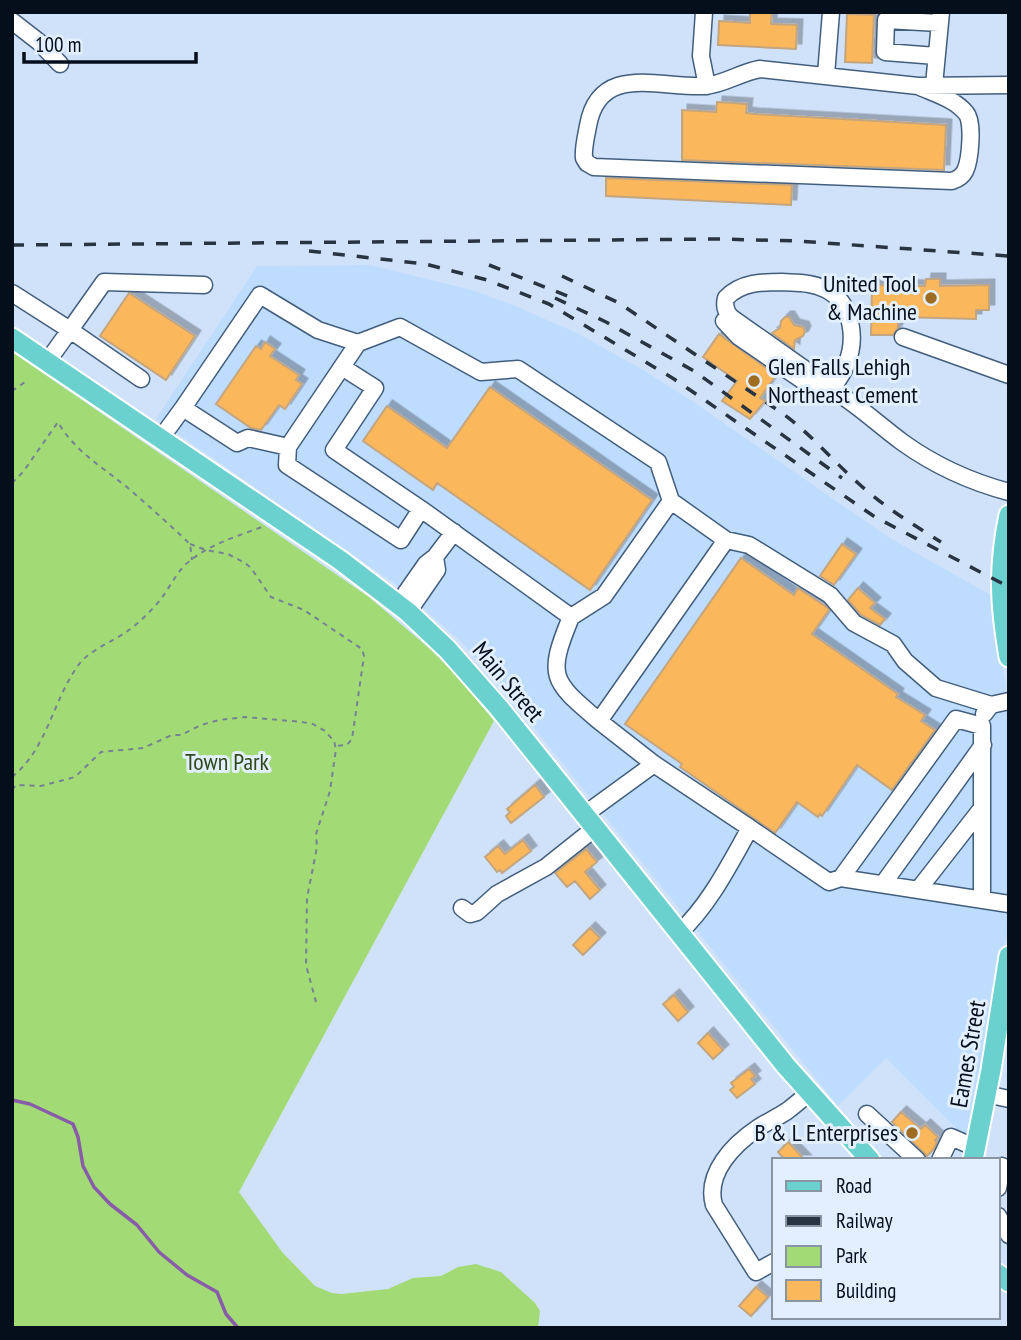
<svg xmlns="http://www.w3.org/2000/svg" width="1021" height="1340" viewBox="0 0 1021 1340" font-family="'PT Sans Narrow',sans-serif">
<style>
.built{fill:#bedcfe}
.green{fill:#a2db75}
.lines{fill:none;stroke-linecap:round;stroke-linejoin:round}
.stream{stroke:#895caa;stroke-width:3.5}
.building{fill:#fab75b;stroke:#c3a580;stroke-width:2;filter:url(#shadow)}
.minor-casing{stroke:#425e7d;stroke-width:19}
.major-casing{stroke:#fff;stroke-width:23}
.path{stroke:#748294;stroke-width:2;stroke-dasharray:5 5;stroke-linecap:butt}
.minor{stroke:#fff;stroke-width:16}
.major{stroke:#6ad1cf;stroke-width:19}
.rail{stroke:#293442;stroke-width:3.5;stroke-dasharray:12 12;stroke-linecap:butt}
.poi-dot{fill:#9f6d22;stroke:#e2effe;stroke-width:2.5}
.labels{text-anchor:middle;stroke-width:6;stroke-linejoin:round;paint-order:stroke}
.poi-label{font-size:24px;fill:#050f1b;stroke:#e2effe;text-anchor:end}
.street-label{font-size:24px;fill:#050f1b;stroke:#e2effe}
.park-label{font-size:24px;fill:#2f4819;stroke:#e2effe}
</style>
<defs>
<filter id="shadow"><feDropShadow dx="5.5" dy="-5.5" stdDeviation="0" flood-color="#0004"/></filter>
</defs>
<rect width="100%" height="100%" fill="#d0e2f9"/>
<path class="built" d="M370 265 472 290 513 305 577 333 645 371 692 401 888 537 996 598 997 627 1009 707V920L970 1142 886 1058 838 1106 502 688 460 641 398 586 156 419 257 266Z"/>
<path class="green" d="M12 352 369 597 430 649 458 677 494 721 239 1192 282 1252 315 1286 332 1293 341 1294 388 1289 413 1278 441 1276 458 1267 476 1264 501 1272 535 1303 540 1311 538 1328H12Z"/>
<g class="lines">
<path class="stream" d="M12 1100 30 1104 73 1124 78 1137 83 1166 94 1187 110 1204 137 1225 159 1252 187 1275 217 1292 226 1314 238 1328"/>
</g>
<path class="building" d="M750 12H772L771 24 797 25 796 49 718 45 719 21 750 23Z
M847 14 874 15 872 63 845 62Z
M717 102 747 104 746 113 754 114 946 125 944 170 682 160V110L716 112Z
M606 178 792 185 791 205 606 196Z
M926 279H940V286L989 285V310H976V319L898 317V328L893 335H871L872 285 925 286Z
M129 293 195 336 166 380 100 336Z
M785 317H789L794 325 803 327 805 331 803 336 795 340 794 349 772 333 780 328 781 321Z
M719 334 776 375 760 398 765 401 750 419 722 401 737 381 703 357Z
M265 342 275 349 270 356 299 375 296 380 302 384 285 409 279 405 261 430 251 428 216 404 256 346 261 349Z
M490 387 652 500 590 590 437 483 433 490 363 441 387 406 447 448Z
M842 544 856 554 834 585 820 576Z
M741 558 794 595 798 588 828 608 829 610 812 634 898 694 896 697 925 715 921 721 935 730 892 790 857 765 822 816 820 814 818 817 797 802 775 833 680 767 682 764 625 724Z
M858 588 875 603 870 608 885 619 880 625 861 615 848 600Z
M535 785 544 797 511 823 506 816 510 812 507 809Z
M523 840 531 851 502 873 500 870 497 872 485 857 498 846 505 854Z
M586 849 597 862 585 872 600 890 590 899 575 881 567 887 555 873Z
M590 928 600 938 583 955 573 945Z
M674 995 688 1012 678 1021 663 1004Z
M708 1033 723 1050 713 1059 698 1043Z
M749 1069 755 1076 751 1079 755 1084 737 1098 730 1090 734 1087 731 1083Z
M901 1112 921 1129 925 1125 938 1137 935 1140 937 1142 934 1149 927 1156 892 1122Z
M788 1142 805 1160H785L778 1152Z
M756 1287 768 1297 751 1316 739 1306Z"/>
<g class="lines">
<g class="minor-casing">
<path id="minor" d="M704 12 701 56 707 86
M12 21 39 42 60 64
M936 56 885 52 886 20 939 23
M826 75 831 12
M934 85 941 12
M918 86C933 93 955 99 966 113 974 122 970 161 965 171 962 177 958 179 952 181L594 167 587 163 584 158C583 148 586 137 588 126 599 63 658 88 704 86 723 85 741 72 760 69L918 86 1009 85
M12 293 70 330 47 362
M724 321 739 337 818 391
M903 337 1009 375
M342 367 375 388 334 450 421 509
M141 379 70 330 104 282 204 285
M832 389C837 381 843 374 846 365 857 340 853 302 825 289 811 282 797 283 782 282 762 282 741 282 726 298 724 306 726 313 732 318 773 347 815 376 855 405 871 417 886 430 902 442 934 465 971 482 1009 492
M183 408 260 295 318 330 358 343
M161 438 183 408 237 443 248 438 288 447 287 465 401 540 421 509 571 617C546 677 552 681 599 721L726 540 671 501 658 462 518 369 481 372 400 327 358 343 288 447
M726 540 749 545 830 595 854 623 893 644 905 661 936 688 991 705
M398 604 426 564 435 557 454 532
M408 612 437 570 435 557
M571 617 604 596 671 501
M984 714 991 705 1009 701
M599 721 654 764
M584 815 654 764 750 828
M883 884 983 745
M918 890 982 808
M982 900V726L956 719 841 878 1009 904
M462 908 470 914 477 912 497 894 546 867 595 828
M679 933C710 904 729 865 750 828L829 882 841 878
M986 1094 1009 1099
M867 1114 917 1160
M940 1160 951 1137 976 1148
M998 1188 1002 1166
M998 1216 1009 1235
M774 1262 756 1272 714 1205C705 1173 734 1144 758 1128 767 1122 778 1117 787 1111 795 1105 802 1099 809 1093"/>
</g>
<g class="major-casing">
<path id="major" d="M12 338 340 560 408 612 448 650 499 708 786 1066 870 1160
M1009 515C998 568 1000 604 1009 657
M973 1160 991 1070 1009 956
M998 1274 1009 1282"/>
</g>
<path class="path" d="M12 391 25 382
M12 483 23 472 58 422C75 452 103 467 129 489 150 507 170 525 190 544L192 560
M190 544 206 550 228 554 245 563 251 568 271 597 304 610 362 649 364 656 352 739 347 745 335 746
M12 777C47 749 52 703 77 667 88 650 113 642 129 630 140 622 152 610 160 600 169 589 175 575 185 565 207 545 235 537 262 527
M12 790 16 785 41 786 75 777 101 752 143 748 172 735H181L201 725 219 720 245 717 302 722 313 724 325 731 334 741 336 749 330 791 316 834 317 847 307 898 306 965 316 1002"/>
<use href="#minor" class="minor"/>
<use href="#major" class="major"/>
<path class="rail" d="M12 245 719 239 797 241 1009 256
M309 251 425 264 487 280 549 304 674 379 875 517 1009 587
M489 265 570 297
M562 276 619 303 782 413C811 434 832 460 858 483 883 506 912 524 941 542
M555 298 606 322 694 371 842 478"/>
</g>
<g class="poi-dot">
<circle cx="931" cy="298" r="7"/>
<circle cx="754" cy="381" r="7"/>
<circle cx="912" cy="1133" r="7"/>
</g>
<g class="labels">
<g class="poi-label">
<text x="917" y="292">United Tool<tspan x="917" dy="28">&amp; Machine</tspan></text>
<text x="768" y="375" text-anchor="start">Glen Falls Lehigh<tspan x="768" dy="28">Northeast Cement</tspan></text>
<text x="898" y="1141">B &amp; L Enterprises</text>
</g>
<g class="street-label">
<text transform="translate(508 682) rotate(50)" y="8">Main Street</text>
<text transform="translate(968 1054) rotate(-80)" y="8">Eames Street</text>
</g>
<g class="park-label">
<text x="227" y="770">Town Park</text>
</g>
</g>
<rect width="1021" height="1340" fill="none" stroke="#050f1b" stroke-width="28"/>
<rect x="772" y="1158" width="228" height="161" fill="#e2effe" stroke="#8a95a3" stroke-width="2"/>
<rect x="786" y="1181" width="35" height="10" fill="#6ad1cf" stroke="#8a95a3" stroke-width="2"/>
<text x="836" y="1193" font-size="21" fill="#050f1b">Road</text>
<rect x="786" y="1216" width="35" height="10" fill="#293442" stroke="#8a95a3" stroke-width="2"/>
<text x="836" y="1228" font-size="21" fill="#050f1b">Railway</text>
<rect x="786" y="1246" width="35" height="21" fill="#a2db75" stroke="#8a95a3" stroke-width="2"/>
<text x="836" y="1263" font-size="21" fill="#050f1b">Park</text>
<rect x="786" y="1280" width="35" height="21" fill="#fab75b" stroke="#8a95a3" stroke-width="2"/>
<text x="836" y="1298" font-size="21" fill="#050f1b">Building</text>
<path d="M24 52v10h172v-10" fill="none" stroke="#050f1b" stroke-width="3.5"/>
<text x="35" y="52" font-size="21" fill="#050f1b" stroke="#e2effe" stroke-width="5" paint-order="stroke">100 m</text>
</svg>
